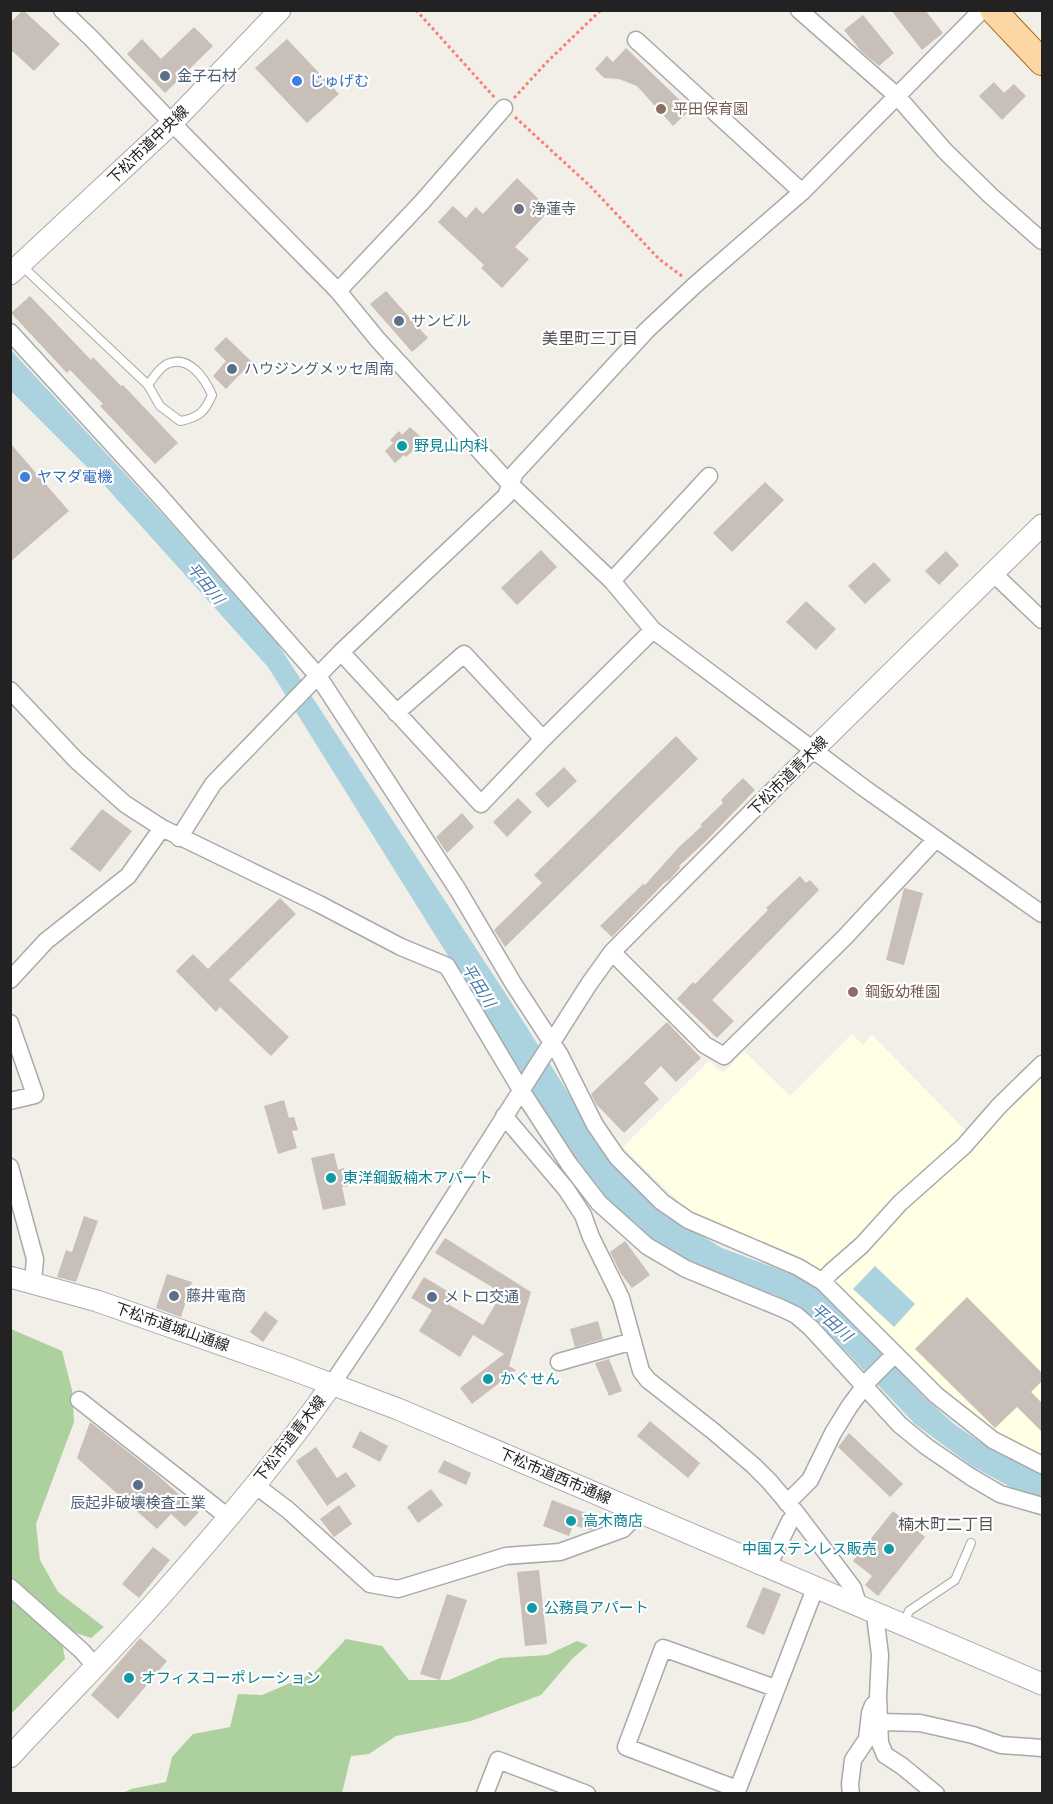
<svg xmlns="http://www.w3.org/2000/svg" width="1053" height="1804" viewBox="0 0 1053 1804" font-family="'Public Sans','Noto Sans JP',sans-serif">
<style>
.education{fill:#ffffe5}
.forest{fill:#add19e}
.water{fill:#aad3df}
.building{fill:#c7bfb8}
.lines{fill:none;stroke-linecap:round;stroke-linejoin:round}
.service-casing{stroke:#a9a9a9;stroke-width:10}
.minor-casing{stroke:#a9a9a9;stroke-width:19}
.tertiary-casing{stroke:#a9a9a9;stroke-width:23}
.primary-casing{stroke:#a06b00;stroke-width:28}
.path{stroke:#fa8072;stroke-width:3;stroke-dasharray:3 3;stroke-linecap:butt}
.service{stroke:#fff;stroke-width:8}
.minor{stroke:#fff;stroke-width:16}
.tertiary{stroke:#fff;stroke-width:21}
.primary{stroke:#fcd6a4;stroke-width:26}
.service-dot{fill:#5c6f8a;stroke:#fff;stroke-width:2}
.shop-dot{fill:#3f7fe0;stroke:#fff;stroke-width:2}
.education-dot{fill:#8d6e63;stroke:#fff;stroke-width:2}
.worship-dot{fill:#6b7280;stroke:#fff;stroke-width:2}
.culture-dot{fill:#0f9aa8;stroke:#fff;stroke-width:2}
.labels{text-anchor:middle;stroke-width:4.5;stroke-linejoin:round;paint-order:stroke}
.service-label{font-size:15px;fill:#4e5e75;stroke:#fff;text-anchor:start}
.shop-label{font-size:15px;fill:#366cbe;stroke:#fff;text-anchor:start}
.education-label{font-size:15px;fill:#785e54;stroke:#fff;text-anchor:start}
.street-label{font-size:15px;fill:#222;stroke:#fff}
.worship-label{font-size:15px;fill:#5b616d;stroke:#fff;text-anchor:start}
.culture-label{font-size:15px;fill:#0d838f;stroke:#fff;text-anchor:start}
.neighbourhood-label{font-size:16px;fill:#555;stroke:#fff}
.water-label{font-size:16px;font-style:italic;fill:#4a7aab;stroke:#fff}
</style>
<rect width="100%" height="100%" fill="#f2efe9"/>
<path class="education" d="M852 1034 863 1045 872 1035 975 1140 1042 1076V1456L997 1434 946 1392 845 1292 818 1270 691 1214 623 1147 709 1061 723 1073 744 1051 790 1096Z"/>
<path class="forest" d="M11 1329 62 1351 72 1390 74 1422 36 1524 40 1560 58 1592 104 1627 91 1638 73 1632 63 1647 65 1659 11 1714Z
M346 1639 382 1646 409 1680H449L500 1658 547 1655 577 1641 588 1645 572 1659 541 1695 471 1721 396 1736 369 1754 351 1756 342 1793H123L131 1789 166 1782 172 1757 193 1734 230 1727 238 1694 262 1695 314 1673Z"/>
<path class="water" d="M10 349 166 518 277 643 511 1002 572 1099 596 1144 622 1172 674 1219 722 1248 794 1275 823 1292 842 1308 923 1396 954 1424 992 1450 1042 1472V1497L1012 1488 972 1466 915 1424 836 1341 800 1310 777 1296 730 1280 695 1265 654 1241 602 1197 568 1156 478 1004 268 667 96 476 11 391Z
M875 1266 915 1304 894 1327 853 1289Z"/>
<path class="building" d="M23 10 60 44 34 71 10 49V23Z
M891 10H925L943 33 922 50Z
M863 15 894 53 879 66 861 51 844 30Z
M194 27 213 46 165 93 127 54 142 39 161 59Z
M287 39 339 94 307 123 255 68Z
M626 48 690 110 673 126 637 86 619 79 604 78 595 69 607 56 613 62Z
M994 82 1004 93 1014 84 1026 96 1002 120 979 96Z
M517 178 550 210 515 247 529 259 502 288 481 268 484 265 438 222 453 206 466 218 476 207 483 214Z
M386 291 428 338 412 352 370 304Z
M30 296 91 360 93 357 121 386 123 385 178 443 155 464 100 406 103 404 70 370 67 373 11 313Z
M226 337 252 362 226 389 213 376 226 361 214 349Z
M410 427 421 437 413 444 416 448 406 457 404 455 395 463 385 451 393 443 390 440 399 431 402 435Z
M10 443 69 511 10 562Z
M765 482 784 500 732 552 713 533Z
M541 550 557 567 517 605 501 588Z
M946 551 959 565 939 585 925 571Z
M874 562 891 580 865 604 848 586Z
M806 601 836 629 816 650 786 622Z
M676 736 698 759 505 947 494 930 542 883 534 875Z
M564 767 577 781 548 808 535 794Z
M743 778 755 790 705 842 679 866 680 868 670 879 664 883 612 937 600 926 643 884 645 885 679 847 702 826 700 825 723 803 721 800Z
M518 798 532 812 507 837 493 822Z
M102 809 132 831 100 872 70 849Z
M462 813 474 827 447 853 436 837Z
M800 876 806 883 810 880 819 890 712 1000 734 1021 717 1038 677 999 693 982 695 984 768 910 766 908Z
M904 888 923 893 904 965 886 960Z
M280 898 296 914 229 980 289 1037 271 1056 220 1007 216 1012 176 971 193 954 208 969Z
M667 1022 701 1058 676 1082 661 1066 644 1083 659 1099 624 1133 596 1104 591 1094Z
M284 1100 289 1118 294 1117 298 1130 292 1131 297 1148 278 1154 264 1106Z
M334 1153 338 1170 344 1168 348 1186 342 1187 346 1205 323 1210 311 1158Z
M84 1216 98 1221 76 1282 57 1277 66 1250 72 1252Z
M445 1238 531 1292 509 1366 516 1370 472 1404 460 1388 504 1354 473 1335 460 1357 419 1331 432 1310 411 1298 424 1277 454 1295 448 1304 483 1325 502 1293 435 1253Z
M625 1241 650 1275 632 1288 621 1274 610 1252Z
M167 1274 192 1282 181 1317 156 1308Z
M967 1297 1042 1373V1381L1031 1392 1042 1403V1432L1017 1407 995 1428 915 1349Z
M265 1311 278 1321 263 1342 250 1332Z
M598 1321 603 1339 575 1347 570 1329Z
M609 1359 622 1391 609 1396 595 1363Z
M650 1421 700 1463 688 1478 637 1436Z
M90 1422 155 1473 199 1512 185 1527 171 1514 157 1529 77 1458Z
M360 1431 388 1446 380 1462 352 1447Z
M849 1433 903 1484 890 1497 838 1447Z
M316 1447 337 1478 346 1472 356 1486 327 1506 296 1461Z
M444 1460 471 1473 466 1485 438 1472Z
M431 1489 443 1505 418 1523 407 1507Z
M552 1500 599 1518 595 1528 589 1530 573 1525 569 1536 543 1526Z
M339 1505 352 1524 334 1537 320 1519Z
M893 1511 925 1537 878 1596 865 1585 872 1576 853 1561Z
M153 1547 170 1560 139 1598 122 1584Z
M539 1570 547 1644 525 1646 517 1572Z
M763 1587 781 1594 764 1635 746 1627Z
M447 1594 467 1600 440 1680 420 1674Z
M140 1638 167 1661 118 1719 91 1695Z"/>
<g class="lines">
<g class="service-casing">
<path id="service" d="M21 265 148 385 160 406 180 421C198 418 205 412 212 395 205 379 189 354 167 364 159 368 153 378 148 385
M904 1623 909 1611 955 1580 971 1543"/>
</g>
<g class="minor-casing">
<path id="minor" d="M62 10 92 39 172 123 338 291 378 340 510 484 612 581 653 630 864 788 1042 914
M799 10 897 96 945 151 991 196 1042 241
M636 40 802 192
M338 291 422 202 504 108
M10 332 158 494 318 676 458 890 513 983 560 1055 595 1125 617 1157 662 1202 688 1220 798 1267 823 1282 936 1395 993 1440 1042 1465
M993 573 1042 620
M612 581 709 476
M341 652 481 804 543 739 653 630
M10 690 76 760 125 804 162 828 319 904 401 947 447 966 521 1090 569 1164 599 1203 647 1246 686 1269 781 1308 796 1315 811 1328 900 1425 927 1447 971 1477 1000 1494 1042 1506
M396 713 464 654 543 739
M179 838 213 784 341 652 506 496 515 473 647 330 695 285 802 192 982 10
M612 952 705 1045 724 1056 845 937 936 839
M10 980 46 941 128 876 162 828
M10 1023 35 1095 10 1101
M504 1116 566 1189 583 1215 591 1237 621 1298 641 1371 648 1380 713 1431 754 1466 769 1481 797 1514 853 1588 858 1604
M10 1167 35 1259 33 1282
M823 1282 830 1273 862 1245 900 1203 964 1146 999 1106 1042 1064
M559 1362 633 1341
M332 1384 377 1317 589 984 612 952 813 750
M79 1400 228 1517
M255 1485 288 1510 370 1584 398 1589 506 1556 560 1552 623 1529 639 1512
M787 1503 810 1480 833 1433 849 1407 869 1380 895 1354
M768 1566 790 1521 797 1514
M10 1587 82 1651 95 1666
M878 1613 876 1623 880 1655 878 1697 880 1743 885 1755 902 1766 936 1794
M880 1722 920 1723 973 1735 1001 1745 1042 1748
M737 1789 626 1747 663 1648 775 1688
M485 1794 498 1760 587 1794
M736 1794 816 1586
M851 1794 850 1784 853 1760 867 1739 870 1713 873 1705"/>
</g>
<g class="tertiary-casing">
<path id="tertiary" d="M10 274 172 123 280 10
M813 750 1042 525
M10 1277 97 1301 283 1366 398 1409 1042 1684
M10 1757C64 1698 120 1643 172 1583 228 1519 283 1454 332 1384"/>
</g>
<g class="primary-casing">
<path id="primary" d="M993 10 1042 62"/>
</g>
<path class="path" d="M416 10 495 98
M514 98 547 62 601 10
M515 117 590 186 659 259 682 276"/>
<use href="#service" class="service"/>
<use href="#minor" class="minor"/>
<use href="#tertiary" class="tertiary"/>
<use href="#primary" class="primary"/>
</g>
<g class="service-dot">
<circle cx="165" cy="76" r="6"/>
<circle cx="399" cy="321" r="6"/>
<circle cx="232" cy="369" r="6"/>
<circle cx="174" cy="1296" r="6"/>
<circle cx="432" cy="1297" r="6"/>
<circle cx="138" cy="1485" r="6"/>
</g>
<g class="shop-dot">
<circle cx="297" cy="81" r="6"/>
<circle cx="25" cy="477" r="6"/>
</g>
<g class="education-dot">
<circle cx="661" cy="109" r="6"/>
<circle cx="853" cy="992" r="6"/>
</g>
<circle class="worship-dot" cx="519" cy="209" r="6"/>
<g class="culture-dot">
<circle cx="402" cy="446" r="6"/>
<circle cx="331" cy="1178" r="6"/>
<circle cx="488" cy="1379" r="6"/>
<circle cx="571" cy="1521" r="6"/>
<circle cx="889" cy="1549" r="6"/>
<circle cx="532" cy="1608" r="6"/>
<circle cx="129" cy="1678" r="6"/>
</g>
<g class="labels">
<g class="service-label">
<text x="177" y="81">金子石材</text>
<text x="411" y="326">サンビル</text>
<text x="244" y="374">ハウジングメッセ周南</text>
<text x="186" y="1301">藤井電商</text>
<text x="444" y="1302">メトロ交通</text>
<text x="138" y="1508" text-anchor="middle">辰起非破壊検査工業</text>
</g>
<g class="shop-label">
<text x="309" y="86">じゅげむ</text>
<text x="37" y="482">ヤマダ電機</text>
</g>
<g class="education-label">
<text x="673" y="114">平田保育園</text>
<text x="865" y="997">鋼鈑幼稚園</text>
</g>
<g class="street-label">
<text transform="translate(148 145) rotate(-44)" y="5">下松市道中央線</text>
<text transform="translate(788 776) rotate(-45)" y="5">下松市道青木線</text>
<text transform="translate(172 1327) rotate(19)" y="5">下松市道城山通線</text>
<text transform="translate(290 1439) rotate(-52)" y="5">下松市道青木線</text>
<text transform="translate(555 1476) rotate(23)" y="5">下松市道西市通線</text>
</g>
<g class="worship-label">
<text x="531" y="214">浄蓮寺</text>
</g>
<g class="culture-label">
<text x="414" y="451">野見山内科</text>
<text x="343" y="1183">東洋鋼鈑楠木アパート</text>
<text x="500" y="1384">かぐせん</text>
<text x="583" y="1526">高木商店</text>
<text x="877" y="1554" text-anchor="end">中国ステンレス販売</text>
<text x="544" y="1613">公務員アパート</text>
<text x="141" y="1683">オフィスコーポレーション</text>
</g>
<g class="neighbourhood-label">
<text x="590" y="344">美里町三丁目</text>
<text x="946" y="1530">楠木町二丁目</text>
</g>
<g class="water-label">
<text transform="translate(206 583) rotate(51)" y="6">平田川</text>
<text transform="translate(479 985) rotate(58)" y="6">平田川</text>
<text transform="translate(832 1322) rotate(41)" y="6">平田川</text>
</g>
</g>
<rect width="1053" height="1804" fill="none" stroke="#222222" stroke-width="24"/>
</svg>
